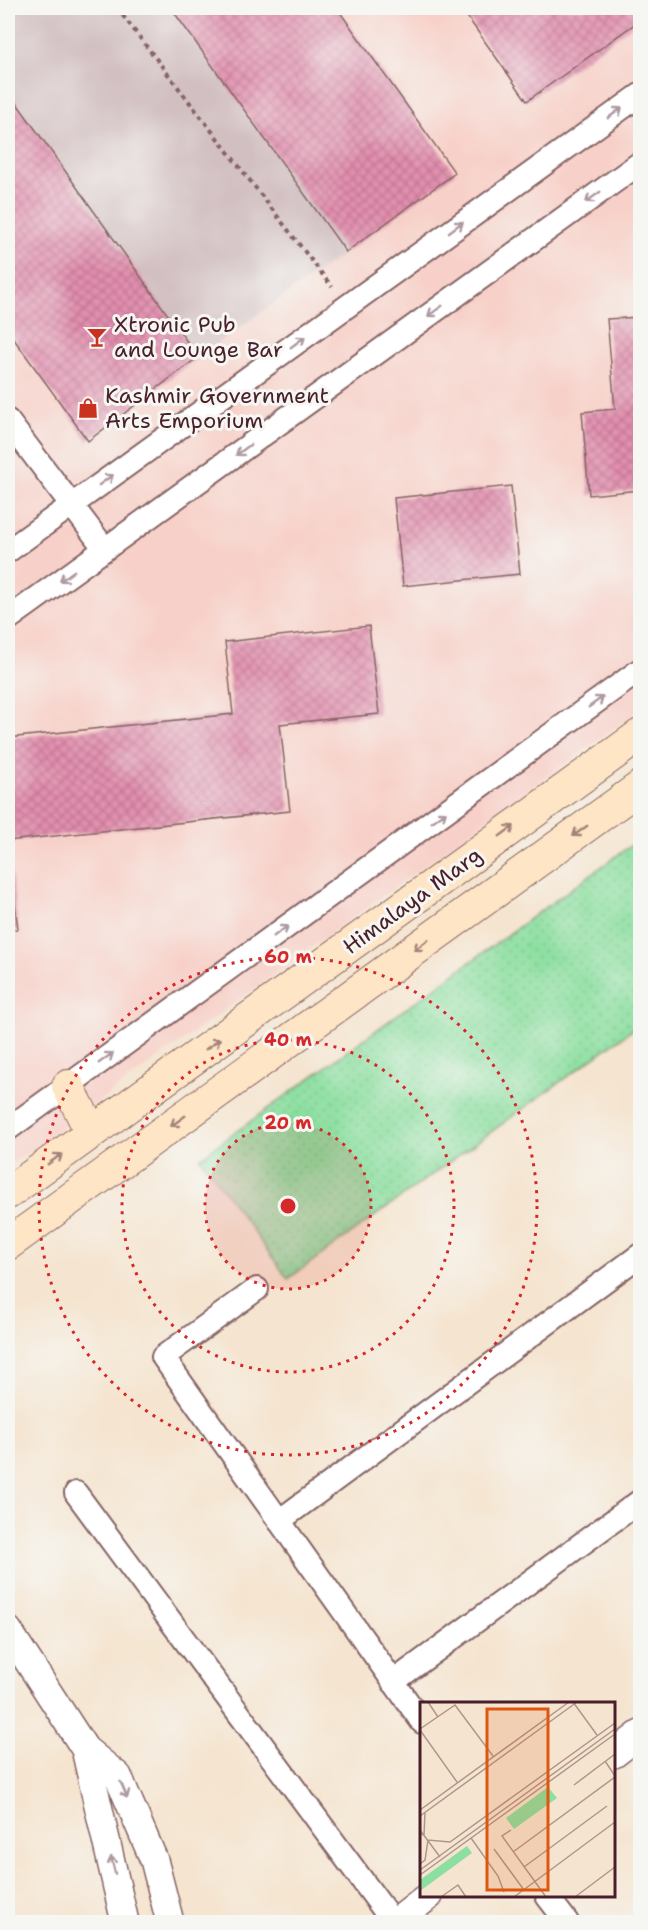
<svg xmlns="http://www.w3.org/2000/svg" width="648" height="1930" viewBox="0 0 648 1930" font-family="'Shantell Sans',sans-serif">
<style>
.built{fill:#f7d1c9}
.industrial{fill:#d2bfc1}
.green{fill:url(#green-dots);stroke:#6b7f66;stroke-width:1.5}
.building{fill:url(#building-cross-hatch)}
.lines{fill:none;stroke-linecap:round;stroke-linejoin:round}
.minor-casing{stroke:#866464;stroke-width:26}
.tertiary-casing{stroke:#866464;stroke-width:30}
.secondary-casing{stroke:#866464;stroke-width:34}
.path{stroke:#866464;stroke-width:4;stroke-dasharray:4.5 4.5;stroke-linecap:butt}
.minor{stroke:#fff;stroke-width:22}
.tertiary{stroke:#fff;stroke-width:27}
.secondary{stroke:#fde5c5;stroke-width:32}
.oneway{stroke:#ae9aa0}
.oneway2{stroke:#a48278}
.ring{fill:none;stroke:#d62828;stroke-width:3;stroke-dasharray:3 6}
.labels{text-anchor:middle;stroke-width:6;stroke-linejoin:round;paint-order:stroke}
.poi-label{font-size:22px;fill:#4a1f2b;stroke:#f6f6f2;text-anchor:start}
.street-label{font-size:22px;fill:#4a1f2b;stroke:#f6f6f2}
.inset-road{fill:none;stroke:#b1958d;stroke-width:1.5}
.view{fill:#e0560e;fill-opacity:0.15;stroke:#e0560e;stroke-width:3}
.inset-edge{fill:none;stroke:#4a1f2b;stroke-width:3}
.centre{fill:#d62828;stroke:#f6f6f2;stroke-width:3}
.ring-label{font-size:18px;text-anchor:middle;font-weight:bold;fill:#d62828;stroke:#f6f6f2;stroke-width:6;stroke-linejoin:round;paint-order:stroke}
</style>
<defs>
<pattern id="green-dots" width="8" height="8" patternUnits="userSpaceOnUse" patternTransform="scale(1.5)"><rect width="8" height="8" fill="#8cdfa0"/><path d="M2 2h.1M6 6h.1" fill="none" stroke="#7abf8a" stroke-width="1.8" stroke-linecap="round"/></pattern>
<pattern id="building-cross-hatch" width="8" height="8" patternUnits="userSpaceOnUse" patternTransform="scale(1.5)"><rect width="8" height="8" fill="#e38faf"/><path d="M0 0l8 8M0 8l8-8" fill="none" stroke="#ba748f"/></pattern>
</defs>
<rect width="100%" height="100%" fill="#f6f6f2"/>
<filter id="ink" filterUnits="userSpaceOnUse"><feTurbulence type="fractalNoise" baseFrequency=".0167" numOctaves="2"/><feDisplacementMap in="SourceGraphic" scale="12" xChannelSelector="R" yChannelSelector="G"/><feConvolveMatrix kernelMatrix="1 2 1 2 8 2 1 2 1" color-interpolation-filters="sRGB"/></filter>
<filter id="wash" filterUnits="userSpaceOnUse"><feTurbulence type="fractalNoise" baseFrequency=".008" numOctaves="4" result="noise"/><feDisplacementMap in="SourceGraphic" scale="24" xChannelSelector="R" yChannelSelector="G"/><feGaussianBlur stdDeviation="1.35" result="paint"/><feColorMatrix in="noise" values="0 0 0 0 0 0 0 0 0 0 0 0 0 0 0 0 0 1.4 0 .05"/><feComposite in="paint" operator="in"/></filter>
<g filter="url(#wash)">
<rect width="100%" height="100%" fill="#f5e4cf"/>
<path class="built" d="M8 8H640V710L8 1167Z"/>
<path class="industrial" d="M8 8H171L346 252 198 357 8 91Z"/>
<path class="green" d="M640 839V1024L288 1279 200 1158Z"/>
<g id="blocks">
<path class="building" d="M171 8H337L455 173 346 252Z
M461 8H640V20L527 101Z
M8 91 198 357 88 441 8 331Z
M640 317V490L589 495 582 412 615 409 607 319Z
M511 486 520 574 403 586 394 498Z
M369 626 379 714 280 724 290 811 8 841V738L233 714 225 642Z
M8 848 18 929 8 930Z"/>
</g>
</g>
<g filter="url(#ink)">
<use href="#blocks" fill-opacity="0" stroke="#866464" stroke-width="1.5"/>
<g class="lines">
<g class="minor-casing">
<path id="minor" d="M8 421 105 549
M8 551 640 95
M8 619 640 163
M8 1129 640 670
M257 1289 163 1357 422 1722
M76 1493 393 1922
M279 1521 640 1255
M393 1682 640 1501
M547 1896 567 1922"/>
</g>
<g class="tertiary-casing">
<path id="tertiary" d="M8 1630 85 1749 118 1776 154 1860 170 1922
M85 1749 125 1922
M614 1754 640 1734
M396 1922 429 1896"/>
</g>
<g class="secondary-casing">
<path id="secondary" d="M68 1086 91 1132
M8 1193 640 735
M8 1244 640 787"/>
</g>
<path class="path" d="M117 8 332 287"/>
<use href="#minor" class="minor"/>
<use href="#tertiary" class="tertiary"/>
<use href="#secondary" class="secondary"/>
</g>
<defs><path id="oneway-shaft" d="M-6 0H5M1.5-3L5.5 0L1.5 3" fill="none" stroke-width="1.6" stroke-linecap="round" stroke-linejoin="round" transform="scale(1.5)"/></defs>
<g class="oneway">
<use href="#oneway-shaft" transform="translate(615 113) rotate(-36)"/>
<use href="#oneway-shaft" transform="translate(593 197) rotate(144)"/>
<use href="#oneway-shaft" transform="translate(456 227) rotate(-36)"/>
<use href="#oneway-shaft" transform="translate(435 311) rotate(144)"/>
<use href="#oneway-shaft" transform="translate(298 342) rotate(-36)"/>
<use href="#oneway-shaft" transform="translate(243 450) rotate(144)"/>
<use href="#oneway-shaft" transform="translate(106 480) rotate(-36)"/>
<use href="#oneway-shaft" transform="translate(67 576) rotate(144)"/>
<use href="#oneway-shaft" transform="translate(596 702) rotate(-36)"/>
<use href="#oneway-shaft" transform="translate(439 817) rotate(-36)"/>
<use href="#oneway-shaft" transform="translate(281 931) rotate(-36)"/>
<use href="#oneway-shaft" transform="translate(106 1058) rotate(-36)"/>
<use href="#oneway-shaft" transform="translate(124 1790) rotate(67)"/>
<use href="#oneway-shaft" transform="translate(113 1865) rotate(-103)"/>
</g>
<g class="oneway2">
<use href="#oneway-shaft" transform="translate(507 831) rotate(-36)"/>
<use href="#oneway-shaft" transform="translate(580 831) rotate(144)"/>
<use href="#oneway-shaft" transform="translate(421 945) rotate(144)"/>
<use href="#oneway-shaft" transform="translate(213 1044) rotate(-36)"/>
<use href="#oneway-shaft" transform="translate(178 1121) rotate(144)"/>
<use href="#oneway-shaft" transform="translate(55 1159) rotate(-36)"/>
</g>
</g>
<circle cx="288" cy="1206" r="83" fill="#d62828" fill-opacity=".12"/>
<g class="ring">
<circle cx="288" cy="1206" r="83"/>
<circle cx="288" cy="1206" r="166"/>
<circle cx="288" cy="1206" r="249"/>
</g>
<defs>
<g id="bar-bare" transform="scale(1.62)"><path d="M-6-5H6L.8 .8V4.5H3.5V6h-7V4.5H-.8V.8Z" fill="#c8321e" stroke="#f6f6f2" stroke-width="2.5" paint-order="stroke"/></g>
<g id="shop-bare" transform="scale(1.62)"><path d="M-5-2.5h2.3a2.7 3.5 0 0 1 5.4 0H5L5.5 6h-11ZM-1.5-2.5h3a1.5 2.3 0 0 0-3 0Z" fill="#c8321e" stroke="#f6f6f2" stroke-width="2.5" paint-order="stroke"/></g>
</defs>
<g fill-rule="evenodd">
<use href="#bar-bare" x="97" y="337"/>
<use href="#shop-bare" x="88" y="408"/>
</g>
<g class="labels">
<g class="poi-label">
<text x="114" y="332">Xtronic Pub<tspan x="114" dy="25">and Lounge Bar</tspan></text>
<text x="105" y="403">Kashmir Government<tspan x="105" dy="25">Arts Emporium</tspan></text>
</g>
<g class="street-label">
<text transform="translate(412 900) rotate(-36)" y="8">Himalaya Marg</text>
</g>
</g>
<g transform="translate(420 1702)">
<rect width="195" height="195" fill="#f5e4cf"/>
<path d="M128 85 137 96 94 127 86 116ZM47 144 52 151 0 189V178Z" fill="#8cdfa0"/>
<path class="inset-road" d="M8 0 18 15M153 0 177 33M0 27 35 3 73 54M0 28 37 80M185 59 195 74M154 83 195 52M0 108 149 0M0 114 157 0M0 128 20 155M91 128 82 134 126 195M0 132 4 133 5 110M51 136 78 174 84 190M74 147 104 188M93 150 195 75M0 162 5 158 8 138 30 140 195 21M104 165 187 104M0 168 195 27M0 173 195 32M21 195 38 183 46 195M94 195 195 120M155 195 195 165"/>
<path class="view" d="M67 7H128V188H67Z"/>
<rect width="195" height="195" class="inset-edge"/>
</g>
<circle cx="288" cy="1206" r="9" class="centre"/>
<g class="ring-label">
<text x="288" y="963">60 m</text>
<text x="288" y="1046">40 m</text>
<text x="288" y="1129">20 m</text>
</g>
<rect width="648" height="1930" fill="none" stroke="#f6f6f2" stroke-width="30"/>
</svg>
